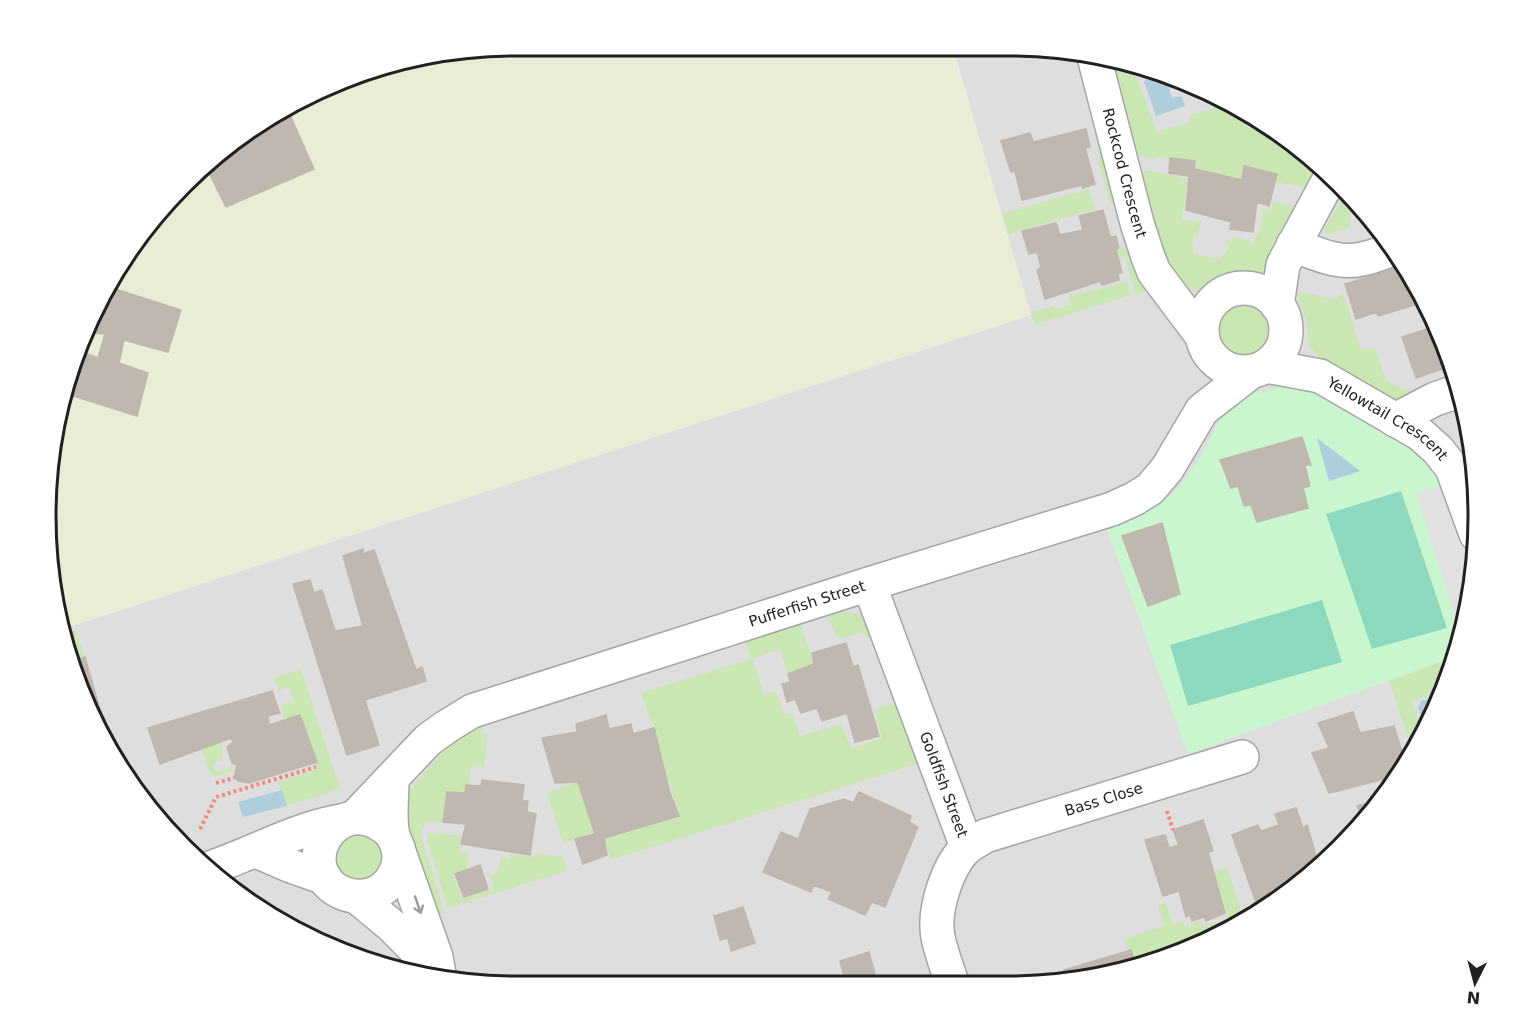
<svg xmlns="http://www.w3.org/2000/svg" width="1523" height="1031" viewBox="0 0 1523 1031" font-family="'DejaVu Sans',sans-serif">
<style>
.residential{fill:#dfdede}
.farmland{fill:#eaedd6}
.grass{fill:#cae6b3}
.park{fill:#caf6cf}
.pitch{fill:#8dd9bf}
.parking{fill:#e1e1e1}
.water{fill:#adceda}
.building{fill:#beb8b1;stroke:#c1b6ac;stroke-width:1.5}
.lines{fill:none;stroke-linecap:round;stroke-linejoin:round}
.minor-casing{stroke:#a5a5a5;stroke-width:36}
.path{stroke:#ef8c7b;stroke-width:4;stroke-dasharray:3 3;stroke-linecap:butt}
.minor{stroke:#fff;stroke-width:33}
.oneway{stroke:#9b9b9b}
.labels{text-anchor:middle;stroke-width:4.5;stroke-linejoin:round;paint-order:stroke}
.street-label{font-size:15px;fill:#212121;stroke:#fff}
.rim{fill:none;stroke:#212121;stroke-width:3}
</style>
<rect width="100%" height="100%" fill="#f0eee8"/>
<path class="residential" d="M952 45H1008L1099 54 1216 94 1340 183 1399 254 1442 335 1469 423 1478 515 1469 607 1442 695 1399 777 1340 848 1269 907 1188 950 1100 977 1007 986H516L424 977 307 937 183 848 108 750 62 629 1031 315Z"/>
<path class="farmland" d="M516 45H951L1031 315 62 629 54 608 46 484 81 336 142 229 254 124 365 70Z"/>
<path class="grass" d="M1110 58 1140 68 1134 70 1157 132 1190 122 1188 116 1230 104 1326 173 1310 188 1275 182 1277 174 1244 166 1242 180 1194 169 1196 162 1155 157 1154 159 1135 154Z
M1108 145 1118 202 1111 205 1098 161 1100 149Z
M1140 170 1158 172 1188 179 1182 219 1195 222 1196 220H1201L1198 236 1194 237 1192 241 1194 254 1221 259C1224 252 1234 249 1225 240L1232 241 1233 237 1254 242 1257 233H1259L1264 209 1271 210 1272 202 1297 207 1266 276C1251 279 1220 292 1208 292 1194 292 1181 283 1173 272 1160 254 1146 194 1140 170Z
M1089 189 1095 209 1008 234 1002 214Z
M1347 191 1354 199 1349 209 1351 227 1329 234 1324 230Z
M1135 245 1153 289 1135 294 1125 257 1119 259 1116 249Z
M1127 282 1131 295 1034 325 1031 312 1054 306 1055 309 1071 305 1068 296Z
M1305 293 1336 299 1343 293 1361 349 1375 348 1386 380 1417 395 1399 403 1322 360 1308 345 1307 321 1297 294Z
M1213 332a29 29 0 1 1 58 0a29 29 0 1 1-58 0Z
M848 612 867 617 926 761 611 860 604 838 679 816 654 728 641 693 751 659 745 642 801 625 814 664 788 674 780 649 752 659 764 695 776 691 784 715 792 713 800 736 842 724 851 749 882 738 875 710 895 703 876 644 862 633 838 639 827 614Z
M75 630 85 657 74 661 64 633Z
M1439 662 1446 683 1443 692 1412 701 1422 733 1412 752 1388 677Z
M301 669 340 789 287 806 278 782 318 769 300 715 285 720 281 705 294 701 289 687 278 690 274 678Z
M482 726 483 734H488L484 767 471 766 469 785H466L465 793 447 792 443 822 431 821 424 825 421 835 423 842 444 912 433 916 403 819 402 806 408 792 440 755 459 738Z
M222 741V760L214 762 213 768 217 772 231 767 234 771 214 777 210 773 202 749Z
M578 782 595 834 563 843 547 793Z
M428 833 463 836 460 851 469 853 467 870 453 874 462 899 494 889 490 876C499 874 499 865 501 857L509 858 510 854 536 857 537 853 563 857 567 871 448 908 427 841Z
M342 834H378L386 868 364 884 339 876 332 849Z
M1227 867 1244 920 1188 950 1134 966 1124 939 1164 926 1158 905 1166 903 1173 925 1183 922 1185 927 1200 921 1203 927 1228 918 1214 872Z"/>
<path class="park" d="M1285 384 1325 393 1439 464 1475 546 1469 607 1454 657 1188 754 1107 529 1173 494 1199 460 1231 397 1248 391 1263 393Z"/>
<path class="pitch" d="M1401 491 1447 628 1372 649 1326 514Z
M1322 600 1342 662 1188 706 1170 645Z"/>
<path class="parking" d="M1446 484 1472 571 1469 607 1464 625 1458 626 1416 493Z"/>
<path class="water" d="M1161 75 1173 79 1167 82 1172 98 1181 96 1185 106 1156 116 1144 81Z
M1317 438 1360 471 1329 481Z
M1433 698 1439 701 1426 726 1418 707 1421 701Z
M282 790 287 806 243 817 238 802Z"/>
<path class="building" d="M287 108 314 169 226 207 207 169 254 124Z
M1086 129 1090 147 1085 148 1095 184 1083 188 1082 185 1022 200 1015 171 1011 172 1001 141 1030 133 1033 142Z
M1170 158 1195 161 1194 169 1242 180 1244 166 1277 174 1269 206 1257 202 1253 232 1230 229 1231 222 1186 210 1189 176 1169 173Z
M1103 210 1110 237 1116 236 1119 248 1116 249 1122 273H1118L1119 280 1102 285 1101 281 1045 299 1037 270 1041 267 1037 252 1029 254 1022 231 1056 223 1060 235 1083 230 1079 216Z
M1405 266 1424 302 1378 316 1377 312 1356 319 1345 284Z
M109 287 181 310 168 352 124 340 119 363 148 373 137 416 67 394 77 350 98 358 105 334 94 333Z
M1437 326 1442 335 1451 366 1416 378 1402 337Z
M1302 437 1311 465H1305L1310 486 1303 488 1308 508 1257 522 1251 505 1244 506 1238 486 1231 488 1220 460Z
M1162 523 1180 594 1148 606 1122 536Z
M363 549V554L374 550 416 670 422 667 426 681 365 700 379 745 347 755 293 584 310 580 314 593 322 590 335 631 363 626 343 556Z
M846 643 853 667 858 665 879 736 855 742 847 713 822 721 817 708 801 713 795 699 787 702 782 684 790 682 788 674 814 664 812 653Z
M85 657 114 759 108 750 74 661Z
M1452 663 1446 683 1441 667Z
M272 691 280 713 268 716 269 725 300 715 317 762 249 783 239 781 234 778 237 765 232 763 227 747 233 742 231 738 160 764 148 728Z
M1353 712 1360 733 1394 726 1406 764 1400 775 1329 793 1312 753 1329 748 1318 723Z
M606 715 609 729 631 724 633 734 654 728 670 793 679 816 604 838 607 855 583 864 575 839 595 834 578 782 555 783 542 738 577 732 576 724Z
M482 780 524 785 522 801H528L527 812 536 814 530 855 461 844 466 824 443 822 447 792 465 793 466 785 481 786Z
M859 792 911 816 909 822 918 827 885 907 872 902 865 915 828 899 832 892 813 885 811 892 763 872 781 832 798 839 810 809 844 799 853 803Z
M1380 800 1364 819 1357 806Z
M1296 808 1303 828 1307 825 1319 866 1273 904 1258 908 1232 835 1258 825 1261 831 1279 825 1275 814Z
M1203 820 1213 851 1208 852 1225 913 1206 921 1204 917 1192 921 1190 915 1186 917 1179 891 1163 896 1145 840 1165 835 1169 848 1179 845 1173 830Z
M480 865 488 889 464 897 455 874Z
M743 907 755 943 731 951 728 938 720 940 714 916Z
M1131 950 1136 966 1100 977 1067 980 1064 970Z
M869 952 878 986H826L845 980 840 961Z
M800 979 802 986H773Z"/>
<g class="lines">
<g class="minor-casing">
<g id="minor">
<path id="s1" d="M1093 53 1137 223 1148 257 1154 272 1202 336"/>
<path d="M1293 245C1315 253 1339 265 1362 259 1373 257 1384 252 1394 249"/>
<circle cx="1244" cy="330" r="42"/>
<path d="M1277 305 1283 265 1331 176"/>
<path id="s2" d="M1266 366 1320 376 1420 434 1438 450 1452 468 1476 534"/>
<path d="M1395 420 1435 399 1459 391"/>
<path id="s3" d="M869 584 967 847"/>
<path d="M392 780C392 797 389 819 393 835 394 840 397 844 398 848 403 868 389 890 370 895 358 898 346 896 335 889 292 859 344 784 393 835"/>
<path id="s4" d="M354 818 428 740 446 727 472 711 869 584 1112 509 1134 499 1150 489 1167 469 1202 410 1251 372"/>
<path d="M398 849 436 957 440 979"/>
<path d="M256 851 291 866 325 878"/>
<path d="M210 868C254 853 295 829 341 821"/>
<path d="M357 897 392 926 436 971"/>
<path id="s5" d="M953 986C948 970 941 953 938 937 933 910 947 868 965 849 971 844 979 840 985 836L1242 757"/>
</g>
</g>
<path class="path" d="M216 783 234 778
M1167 811 1173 830
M200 829 216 797 316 767"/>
<use href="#minor" class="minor"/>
</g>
<defs><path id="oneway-shaft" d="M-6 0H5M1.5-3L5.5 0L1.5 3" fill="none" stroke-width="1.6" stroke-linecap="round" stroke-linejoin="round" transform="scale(1.5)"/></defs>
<use class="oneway" href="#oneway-shaft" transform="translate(418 905) rotate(71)"/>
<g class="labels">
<g class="street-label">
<text dy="5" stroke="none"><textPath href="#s1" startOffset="124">Rockcod Crescent</textPath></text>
<text dy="5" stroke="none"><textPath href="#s2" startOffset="135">Yellowtail Crescent</textPath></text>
<text dy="5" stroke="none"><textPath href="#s4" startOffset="512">Pufferfish Street</textPath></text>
<text dy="5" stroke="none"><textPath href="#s3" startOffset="214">Goldfish Street</textPath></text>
<text dy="5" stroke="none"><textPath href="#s5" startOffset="294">Bass Close</textPath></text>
</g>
</g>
<path d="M0 0H1523V1031H0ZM516 56H1008A460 460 0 0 1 1468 516V516A460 460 0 0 1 1008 976H516A460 460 0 0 1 56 516V516A460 460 0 0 1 516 56Z" fill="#fff" fill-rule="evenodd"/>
<path class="rim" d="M516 56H1008A460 460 0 0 1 1468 516V516A460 460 0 0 1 1008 976H516A460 460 0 0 1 56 516V516A460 460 0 0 1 516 56Z"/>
<g transform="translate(1475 983) rotate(186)" stroke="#ffffff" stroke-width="4.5" paint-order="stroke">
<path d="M0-4.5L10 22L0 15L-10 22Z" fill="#212121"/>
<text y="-9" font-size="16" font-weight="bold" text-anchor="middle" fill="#212121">N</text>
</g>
</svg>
